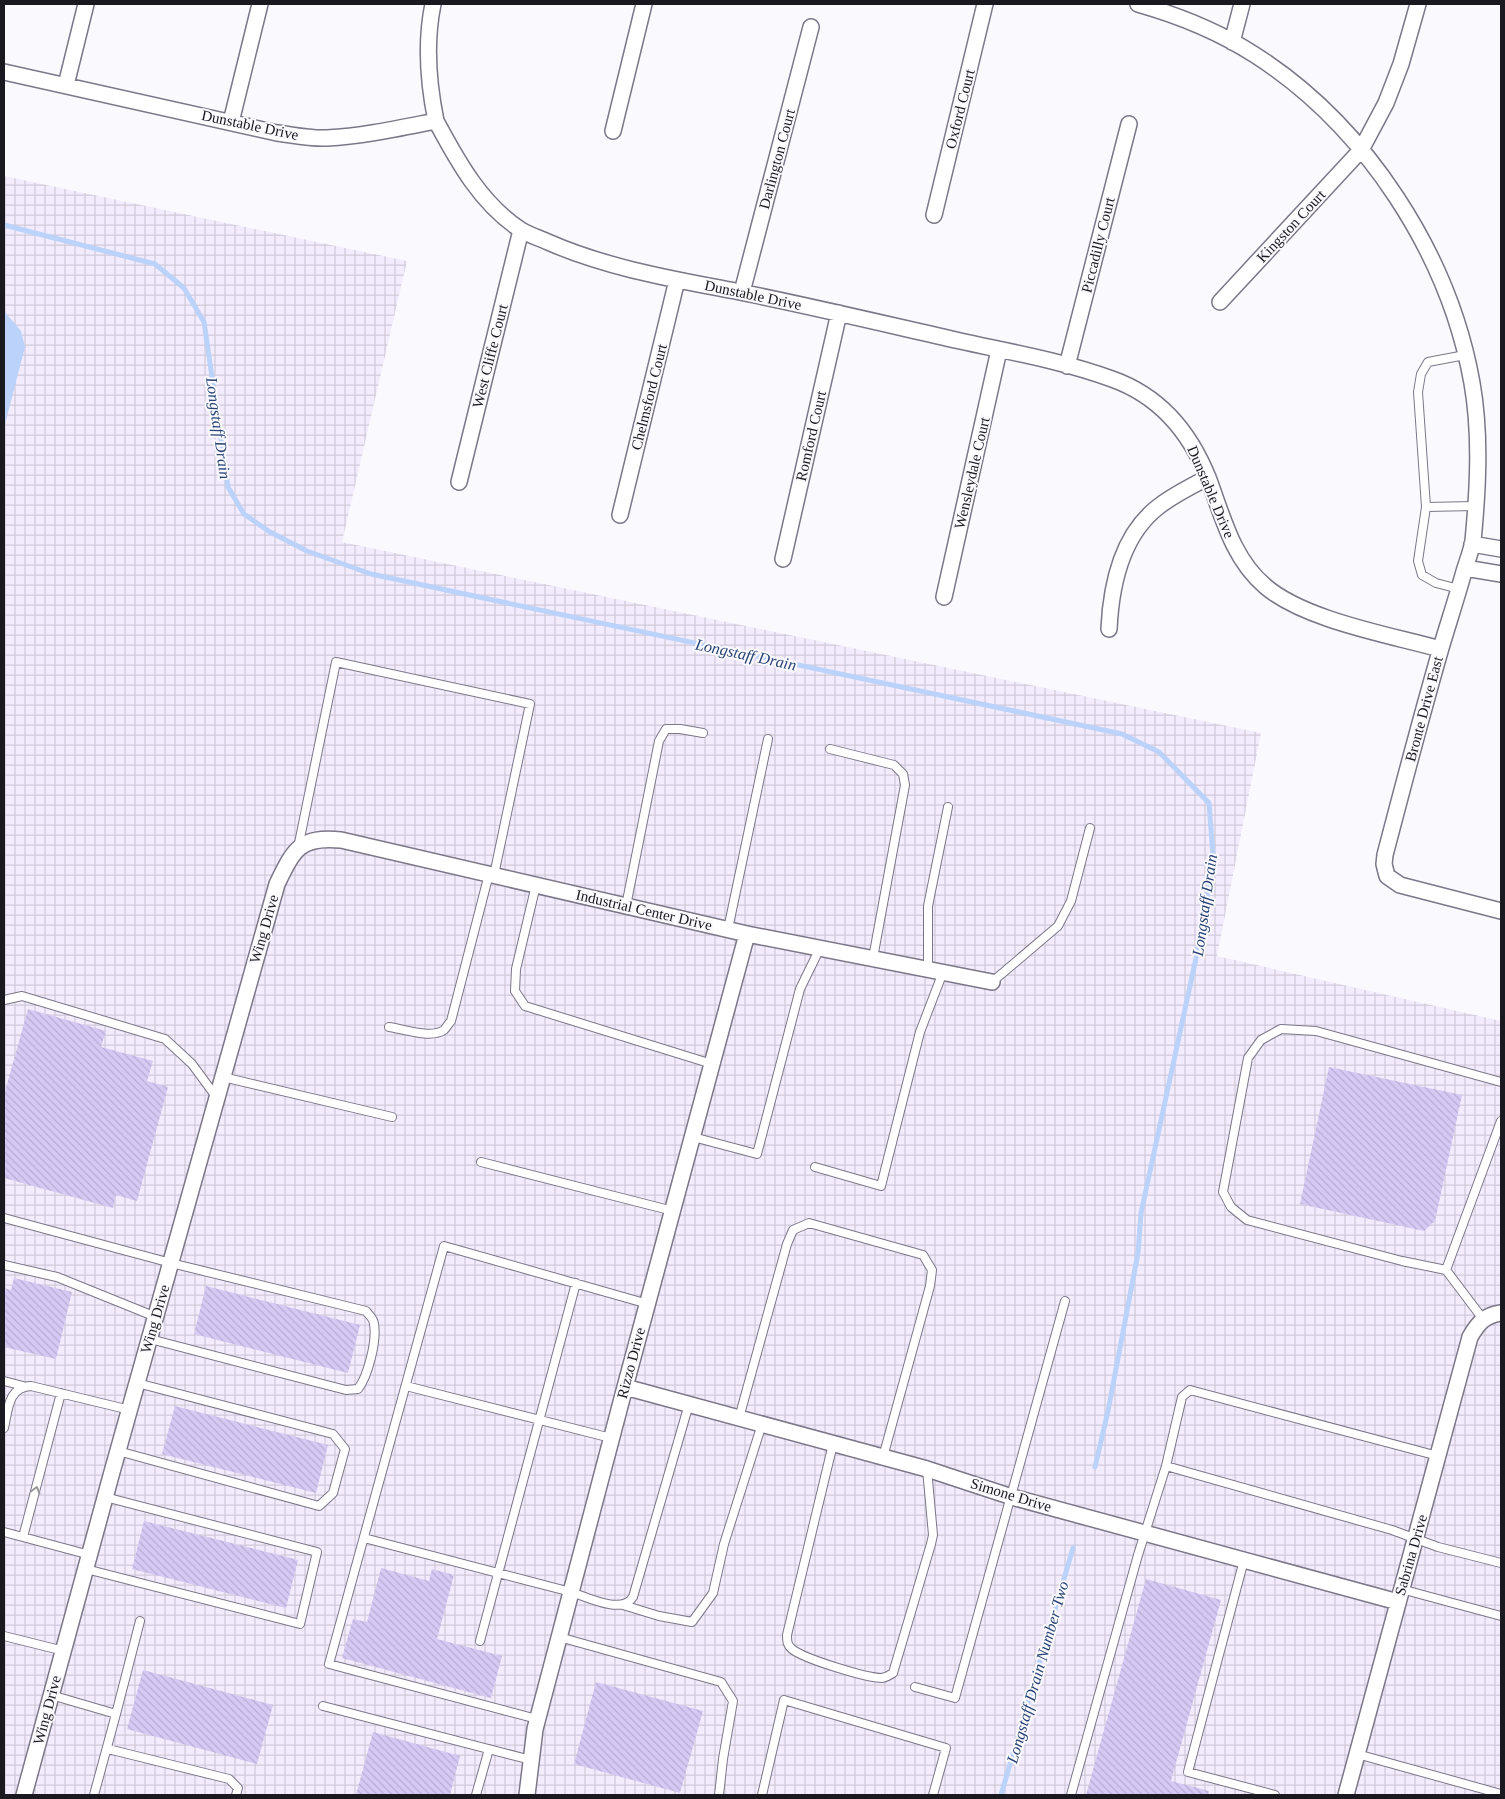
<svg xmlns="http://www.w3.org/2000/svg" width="1505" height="1799" viewBox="0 0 1505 1799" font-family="Georgia,serif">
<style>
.industrial{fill:url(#industrial-grid)}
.water{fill:#bbd2fa}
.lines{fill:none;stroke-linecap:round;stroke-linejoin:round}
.stream{stroke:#bbd2fa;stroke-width:5}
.building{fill:url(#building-back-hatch)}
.service-casing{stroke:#7c7788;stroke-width:10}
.minor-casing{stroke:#7c7788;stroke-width:18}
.service{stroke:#fff;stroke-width:8}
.minor{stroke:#fff;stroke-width:15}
.oneway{stroke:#98989b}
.labels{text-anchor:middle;stroke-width:4;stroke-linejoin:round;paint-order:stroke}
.street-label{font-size:15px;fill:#1b1920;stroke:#faf9fd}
.water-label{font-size:16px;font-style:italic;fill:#274375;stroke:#faf9fd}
</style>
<defs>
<pattern id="industrial-grid" width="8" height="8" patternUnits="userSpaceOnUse" patternTransform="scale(1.25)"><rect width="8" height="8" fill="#f3ecfe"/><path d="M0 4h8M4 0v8" fill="none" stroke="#d0cad9"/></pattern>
<pattern id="building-back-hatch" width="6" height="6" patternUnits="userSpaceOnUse" patternTransform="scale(1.25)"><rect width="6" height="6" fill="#d6caf5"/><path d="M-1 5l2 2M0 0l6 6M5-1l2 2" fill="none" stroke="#b7add2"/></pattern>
</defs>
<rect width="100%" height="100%" fill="#faf9fd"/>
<path class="industrial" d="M4 176 407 261 342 542 1261 733 1217 956 1501 1021V1795H4Z"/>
<path class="water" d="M4 311 21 331 25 347 4 428Z"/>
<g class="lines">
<path class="stream" d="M4 225 155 264 184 288 204 322 228 487 244 514 270 532 307 551 371 574 1122 734 1159 752 1209 803 1213 856 1204 921 1141 1213 1138 1253 1108 1411 1095 1467
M1001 1795 1073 1548"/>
</g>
<path class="building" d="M28 1009 106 1031 101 1047 153 1061 147 1081 168 1087 137 1201 116 1195 113 1208 4 1178V1095Z
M1329 1067 1462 1095 1435 1221 1424 1231 1300 1204Z
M14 1278 72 1292 56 1359 4 1347V1288L11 1290Z
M206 1286 360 1325 348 1373 194 1334Z
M175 1406 328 1445 316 1493 162 1454Z
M144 1521 298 1560 286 1608 132 1569Z
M381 1568 429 1581 432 1569 454 1575 437 1639 502 1656 491 1698 342 1658 353 1619 367 1622Z
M1146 1579 1221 1600 1171 1781 1209 1791 1208 1795H1086Z
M143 1670 273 1705 257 1764 127 1729Z
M596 1682 703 1711 680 1793 574 1764Z
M373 1732 460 1756 450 1795H356Z"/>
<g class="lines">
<g class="service-casing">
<path id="service" d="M1426 507 1475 506
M1459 589 1436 583 1422 575 1418 561 1426 507 1418 392 1421 374 1428 362 1465 355
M830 749 894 765 903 774 905 785 873 958
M298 848 336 662 530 704 494 875
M536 885 516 969 515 991 525 1006 712 1064
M626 906 659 741 666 729H680L703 733
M728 929 768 739
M928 969V906L948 807
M992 982 1058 926 1071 901 1090 828
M4 1000 22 996 165 1039 192 1064 217 1098
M389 1027C403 1029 431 1039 444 1030 446 1028 449 1023 451 1021L489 874
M223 1077 392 1117
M693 1137 757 1154 800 989 820 948
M481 1162 673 1211
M815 1167 881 1186 920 1032 943 972
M4 1218 171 1263 366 1311C369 1315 374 1319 374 1324 377 1341 368 1376 358 1389L346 1390 150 1339
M4 1265 57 1277 156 1317
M1446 1270 1501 1121
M1483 1319 1446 1270 1402 1261 1247 1220 1231 1207 1223 1192 1248 1058 1261 1040 1281 1029 1316 1031 1501 1082
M4 1381 23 1386
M406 1386 611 1438
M739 1418 787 1244 793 1230 809 1223 923 1255 932 1270 930 1286 883 1457
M4 1428C8 1410 8 1387 31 1386L130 1410
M833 1444 787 1635C787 1641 787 1645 792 1649 804 1659 867 1678 882 1678 887 1677 890 1675 893 1673L931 1544 933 1535 927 1469
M118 1451 319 1506 333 1493 345 1449 333 1434 137 1383
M1166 1466 1392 1530 1438 1547 1501 1563
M4 1532 90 1555
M23 1537 61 1393
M364 1538 571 1592C587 1597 622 1615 633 1597L689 1404
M1244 1560 1188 1772 1275 1795
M86 1569 300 1624 317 1552 105 1497
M1401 1589 1501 1616
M623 1605 659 1616 692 1622 713 1593 724 1544 762 1424
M4 1636 64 1651
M559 1637 721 1682 733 1701 723 1759 719 1795
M480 1641 576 1283
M915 1687 955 1698 1065 1301
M51 1695 116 1714 94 1795
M323 1706 531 1760
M116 1714 140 1621
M537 1719 329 1664 444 1246 648 1304
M108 1749 229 1779 238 1788 236 1795
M1357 1754 1501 1794
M476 1795 489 1749
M762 1795 784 1700 946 1748 933 1795
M1071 1795 1138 1555 1166 1466 1182 1397 1190 1390 1438 1456"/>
</g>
<g class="minor-casing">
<path id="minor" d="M433 4C425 43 428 82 436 121
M1138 4C1177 15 1221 33 1255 55 1366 126 1449 254 1472 383 1481 434 1478 489 1473 541 1471 552 1466 564 1463 575 1456 600 1448 624 1441 648 1421 717 1403 786 1385 855L1384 864 1387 876 1400 885 1501 911
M1232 42 1242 4
M4 72 277 133C293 135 311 139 327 138 364 136 400 128 436 121 458 162 481 204 521 230 529 235 539 238 548 242 607 268 672 279 735 291 810 306 885 324 960 341 1010 352 1063 361 1112 379 1160 396 1191 434 1209 480 1223 518 1233 559 1265 586 1304 620 1390 635 1440 649
M66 85 86 4
M231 122 260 4
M613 131 644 4
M934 215 985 4
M742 292 811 27
M1220 302 1361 150 1386 103 1401 64 1418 4
M1067 366 1129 124
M459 482 521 230
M620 515 677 280
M1472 544 1501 549
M783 559 839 313
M1465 568 1501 574
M944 597 999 350
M1109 629C1111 586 1122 535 1158 507 1173 495 1191 487 1208 477
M625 1387 927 1469 1012 1497 1398 1602
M24 1795 112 1472 277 884C294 849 300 836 341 840L747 934 992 982
M527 1795 535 1729 625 1387 747 934
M1346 1795 1470 1337C1478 1323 1485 1315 1501 1313"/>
</g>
<use href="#service" class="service"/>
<use href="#minor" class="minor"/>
</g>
<defs><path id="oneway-chevron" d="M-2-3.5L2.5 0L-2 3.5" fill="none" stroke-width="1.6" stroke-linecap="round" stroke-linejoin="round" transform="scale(1.25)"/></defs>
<use class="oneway" href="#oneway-chevron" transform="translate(36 1490) rotate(-75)"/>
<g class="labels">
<g class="street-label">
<text transform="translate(960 109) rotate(-76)" y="5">Oxford Court</text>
<text transform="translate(250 125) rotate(12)" y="5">Dunstable Drive</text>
<text transform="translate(777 159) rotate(-75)" y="5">Darlington Court</text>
<text transform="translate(1291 226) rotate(-47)" y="5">Kingston Court</text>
<text transform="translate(1098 245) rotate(-76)" y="5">Piccadilly Court</text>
<text transform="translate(753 295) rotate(12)" y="5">Dunstable Drive</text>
<text transform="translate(490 356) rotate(-76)" y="5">West Cliffe Court</text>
<text transform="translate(649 397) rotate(-76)" y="5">Chelmsford Court</text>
<text transform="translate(811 436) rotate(-77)" y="5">Romford Court</text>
<text transform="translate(972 473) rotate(-77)" y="5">Wensleydale Court</text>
<text transform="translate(1211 492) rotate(67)" y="5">Dunstable Drive</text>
<text transform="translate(1424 709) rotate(-75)" y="5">Bronte Drive East</text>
<text transform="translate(644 910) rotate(13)" y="5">Industrial Center Drive</text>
<text transform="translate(264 929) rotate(-74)" y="5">Wing Drive</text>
<text transform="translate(155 1319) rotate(-74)" y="5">Wing Drive</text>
<text transform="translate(631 1363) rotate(-75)" y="5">Rizzo Drive</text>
<text transform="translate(1011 1495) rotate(17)" y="5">Simone Drive</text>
<text transform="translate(1411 1555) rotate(-74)" y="5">Sabrina Drive</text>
<text transform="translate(47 1710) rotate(-75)" y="5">Wing Drive</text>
</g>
<g class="water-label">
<text transform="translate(219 428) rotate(82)" y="6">Longstaff Drain</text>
<text transform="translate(746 654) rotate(12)" y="6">Longstaff Drain</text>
<text transform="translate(1204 905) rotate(-82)" y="6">Longstaff Drain</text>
<text transform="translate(1037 1672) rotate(-74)" y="6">Longstaff Drain Number Two</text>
</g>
</g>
<rect width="1505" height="1799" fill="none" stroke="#1b1920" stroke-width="10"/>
</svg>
